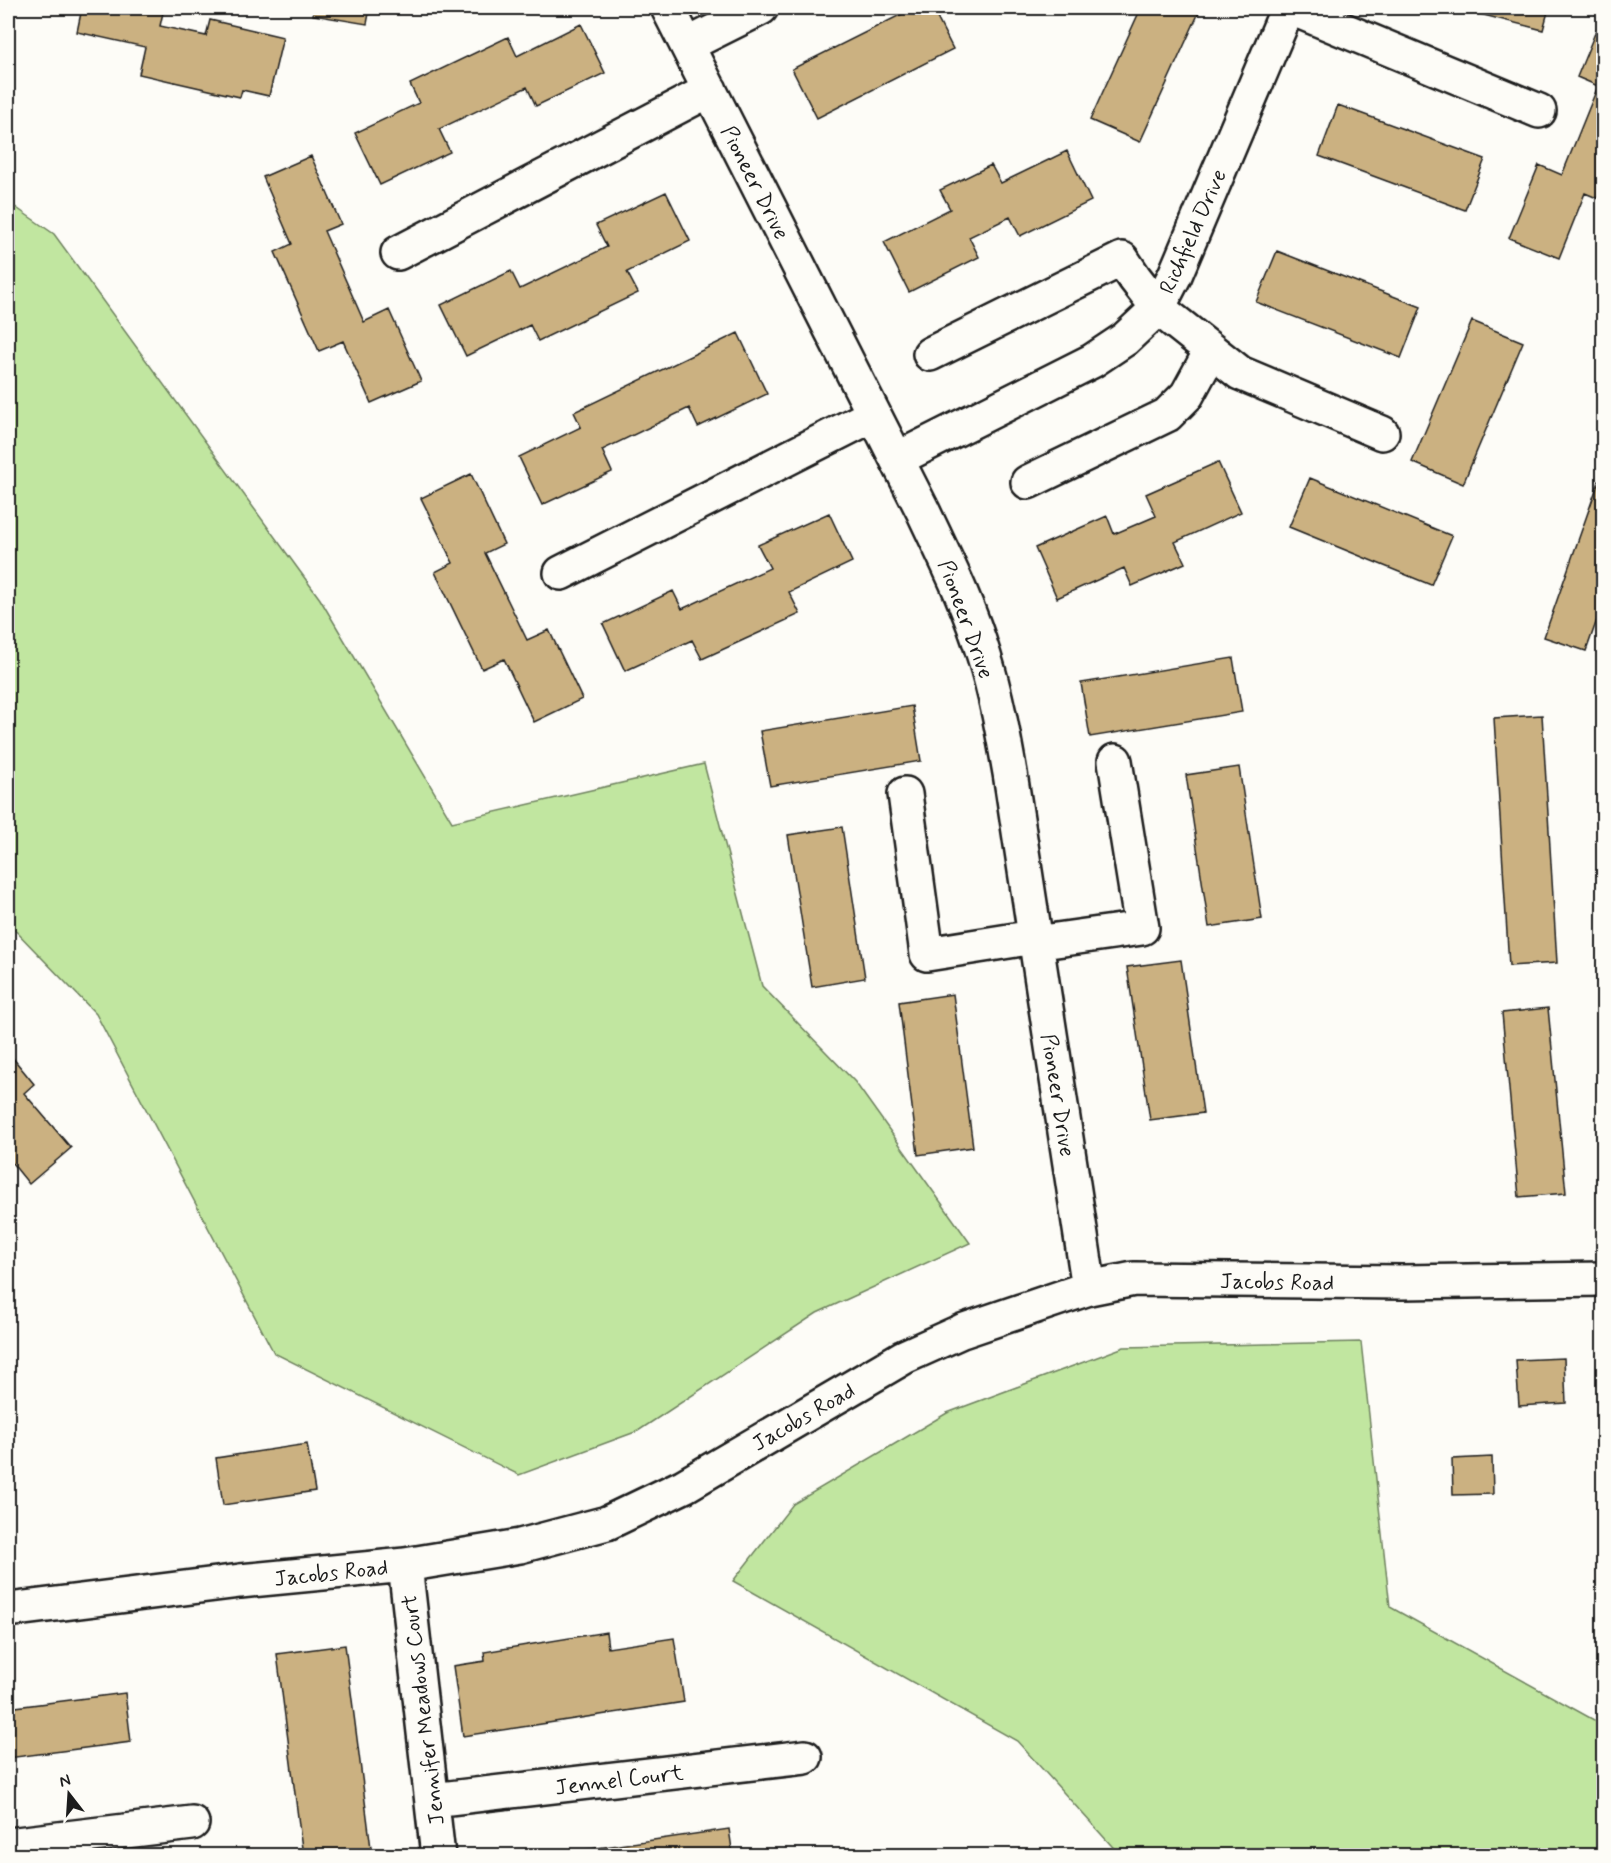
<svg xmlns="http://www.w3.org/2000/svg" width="1611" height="1863" viewBox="0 0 1611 1863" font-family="Mynerve,sans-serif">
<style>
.green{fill:#c1e6a0;stroke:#6e815e;stroke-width:1.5}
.building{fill:#cbb181;stroke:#1c1c1c;stroke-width:1.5}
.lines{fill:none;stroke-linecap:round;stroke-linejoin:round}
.minor-casing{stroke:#1c1c1c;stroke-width:38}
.minor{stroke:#fdfcf7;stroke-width:33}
.labels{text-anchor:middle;stroke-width:5;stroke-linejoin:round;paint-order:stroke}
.street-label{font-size:22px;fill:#1c1c1c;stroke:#fdfcf7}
</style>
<rect width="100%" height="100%" fill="#fdfcf7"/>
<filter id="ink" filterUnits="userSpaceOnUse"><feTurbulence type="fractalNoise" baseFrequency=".0167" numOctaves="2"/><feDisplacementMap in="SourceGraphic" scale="12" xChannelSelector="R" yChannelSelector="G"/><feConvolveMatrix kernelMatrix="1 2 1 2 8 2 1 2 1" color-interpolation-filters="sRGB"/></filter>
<g filter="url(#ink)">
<path class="green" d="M8 202 54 234 320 599 452 822 704 764 762 986 855 1082 970 1243 817 1313 638 1431 519 1475 274 1353 96 1014 8 923Z
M1361 1342 1390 1607 1603 1725V1855H1120L1017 1741 733 1581 793 1504 947 1413 1124 1347Z"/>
<path class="building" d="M82 8H164L160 26 206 36 210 20 283 37 269 96 242 90 240 97 139 74 145 47 77 32Z
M314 8H370L367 24 313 15Z
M914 8H932L953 49 817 118 792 69Z
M1141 8H1201L1140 142 1090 120Z
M1456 8H1549L1543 30Z
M1604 11V201L1585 193 1559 258 1509 238 1539 165 1562 175 1598 86 1577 77Z
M581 24 605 73 536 106 527 87 439 129 450 152 380 185 355 133 419 103 410 84 508 37 517 56Z
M1338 105 1485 159 1465 210 1319 156Z
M1067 151 1091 201 1020 236 1010 217 969 237 979 257 909 292 884 242 950 209 940 190 991 165 1001 183Z
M311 156 341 224 324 231 364 322 389 310 421 381 371 403 343 341 319 351 275 252 292 244 263 177Z
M666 192 690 241 627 272 638 293 538 341 530 325 466 356 441 305 511 271 520 289 607 247 596 225Z
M1277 251 1421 307 1401 358 1256 302Z
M1472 321 1523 342 1463 484 1412 462Z
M738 333 767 394 698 427 689 408 602 450 612 472 542 505 519 457 581 427 574 412Z
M1218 462 1241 512 1175 542 1185 563 1132 586 1124 568 1057 598 1035 548 1107 516 1114 534 1156 516 1146 494Z
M1604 467V600L1586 651 1544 637Z
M471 474 504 544 485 553 527 640 549 630 582 699 534 722 504 659 482 669 435 572 453 563 421 498Z
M1310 478 1452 536 1431 585 1289 527Z
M829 513 852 562 789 592 800 614 702 659 692 640 625 671 603 624 673 591 682 609 770 568 758 545Z
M1233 658 1242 712 1090 737 1081 683Z
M912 706 921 761 770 786 760 731Z
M1542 715 1557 963 1509 966 1494 718Z
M1239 767 1262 919 1209 927 1186 775Z
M842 827 865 978 812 987 788 835Z
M1181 960 1203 1113 1150 1120 1127 967Z
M953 994 973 1147 918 1155 899 1002Z
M1548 1008 1566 1193 1519 1197 1502 1013Z
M8 1052 34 1084 24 1093 71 1148 29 1184 8 1158Z
M1564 1358 1566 1403 1519 1406 1516 1360Z
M307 1444 315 1491 223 1505 216 1458Z
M1492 1457 1493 1494 1453 1495 1452 1459Z
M606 1632 608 1648 674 1638 684 1702 463 1736 453 1666 485 1661 484 1652Z
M345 1645 372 1856H303L277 1654Z
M125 1693 131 1742 8 1758V1708Z
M729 1829 733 1856H542Z"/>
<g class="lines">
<g class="minor-casing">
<path id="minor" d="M668 8 923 511C945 558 969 605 984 656 996 694 1003 733 1010 773L1089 1288
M1291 8 1539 111
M687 45 761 8
M398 253 710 90
M930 354 1122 259 1134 277 1158 308 1240 373 1382 433
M897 459 1092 361 1125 339 1158 308 1175 275 1288 8
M1028 482 1167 415 1187 395 1211 351
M561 573 873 415
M905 794 927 954 1034 937
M1035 943 1142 928 1115 761
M405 1565 438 1856
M8 1610 240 1581 405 1565 520 1546 607 1523 684 1486 904 1357 962 1331 1089 1288 1134 1279 1402 1282 1604 1279
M432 1800 805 1757
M8 1845 192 1823"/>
</g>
<use href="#minor" class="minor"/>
</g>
</g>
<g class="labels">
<g class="street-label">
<text transform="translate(756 182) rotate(63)" y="8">Pioneer Drive</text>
<text transform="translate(1192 231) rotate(-66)" y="8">Richfield Drive</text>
<text transform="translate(967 619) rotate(70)" y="8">Pioneer Drive</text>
<text transform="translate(1059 1095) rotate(81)" y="8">Pioneer Drive</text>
<text transform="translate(1277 1281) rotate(1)" y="8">Jacobs Road</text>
<text transform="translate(803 1416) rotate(-30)" y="8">Jacobs Road</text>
<text transform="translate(331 1572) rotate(-6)" y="8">Jacobs Road</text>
<text transform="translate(422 1710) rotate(-97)" y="8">Jennifer Meadows Court</text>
<text transform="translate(619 1779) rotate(-7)" y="8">Jennel Court</text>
</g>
</g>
<rect width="1611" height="1863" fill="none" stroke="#fdfcf7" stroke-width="30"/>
<rect x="15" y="15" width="1581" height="1833" fill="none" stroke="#1c1c1c" stroke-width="2" filter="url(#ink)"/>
<g transform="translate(69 1794) rotate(343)" stroke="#fdfcf7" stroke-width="4.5" paint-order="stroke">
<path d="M0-4.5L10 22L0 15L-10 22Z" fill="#1c1c1c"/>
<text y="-9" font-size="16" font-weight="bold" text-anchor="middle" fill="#1c1c1c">N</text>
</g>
</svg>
